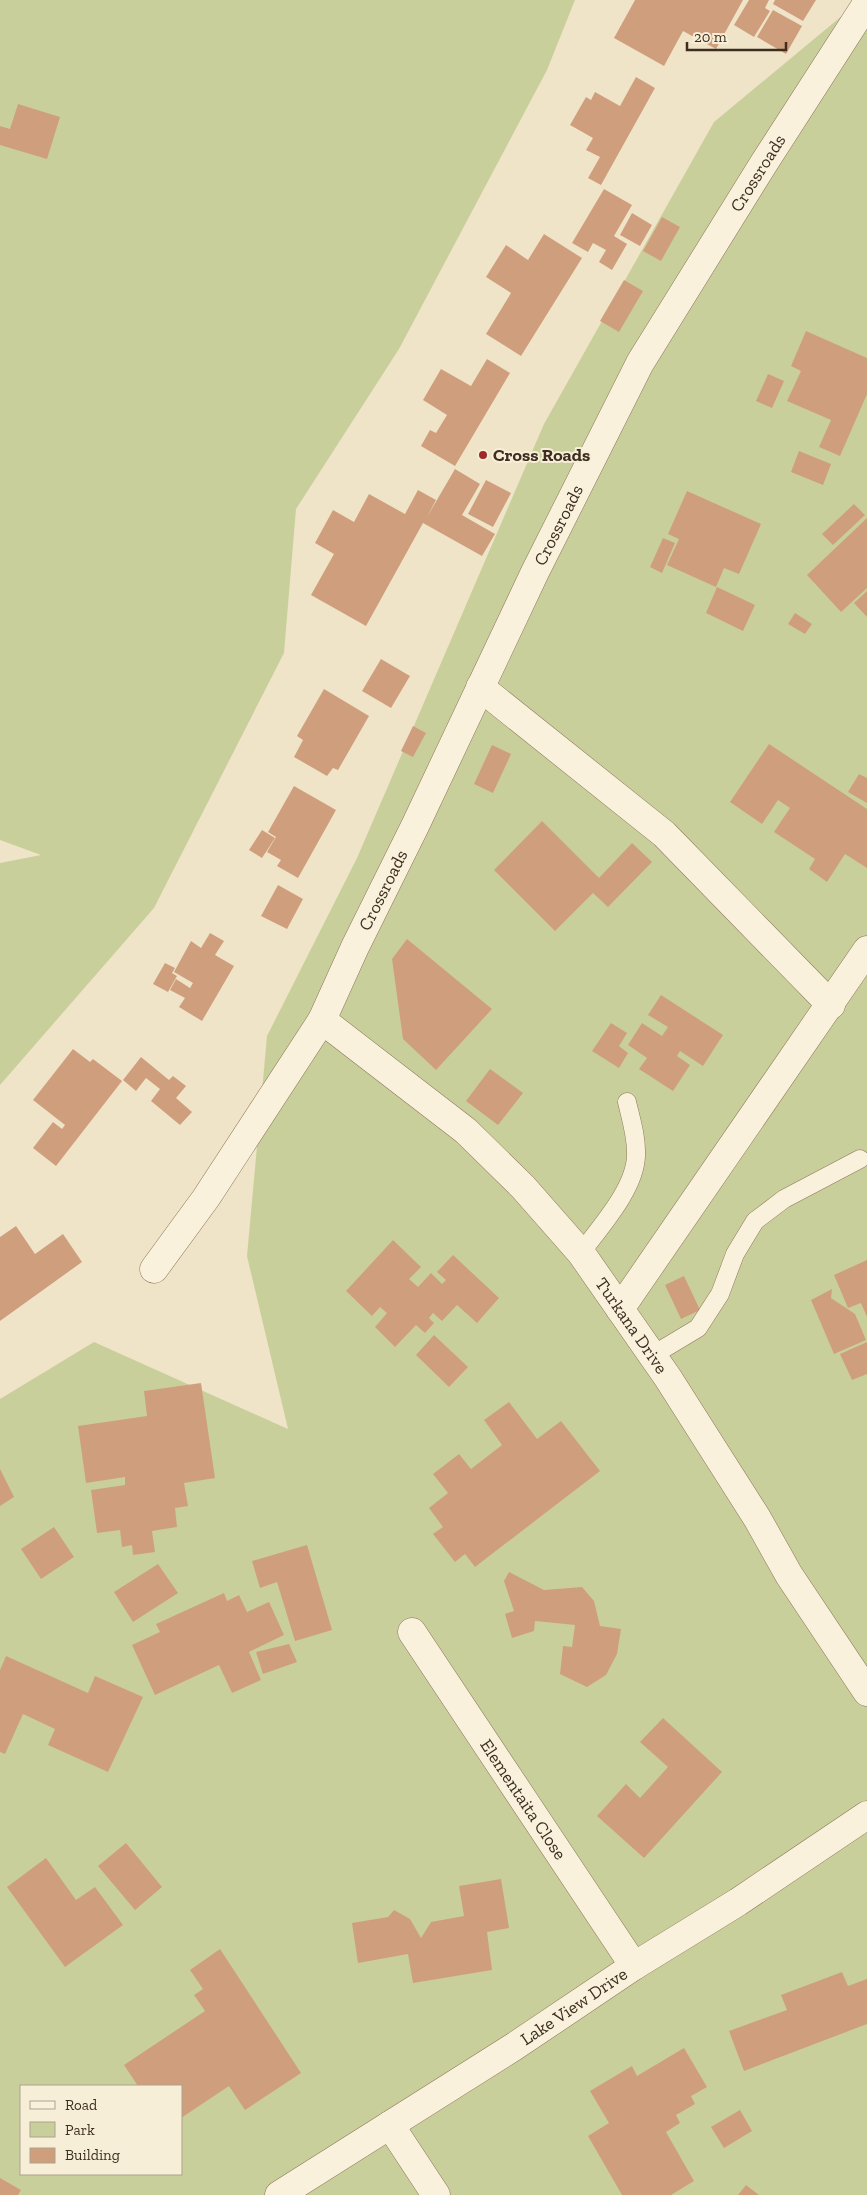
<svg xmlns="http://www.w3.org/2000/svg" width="867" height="2195" viewBox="0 0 867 2195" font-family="'Zilla Slab',serif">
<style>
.green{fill:#c9cf9b;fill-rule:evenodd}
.building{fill:#cf9f7d}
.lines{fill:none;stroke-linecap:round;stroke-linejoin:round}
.lane-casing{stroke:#8d765c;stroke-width:19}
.street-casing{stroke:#8d765c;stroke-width:29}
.lane{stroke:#faf1dc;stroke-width:18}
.street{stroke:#faf1dc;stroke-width:28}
.poi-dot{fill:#9e2a2b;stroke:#f7eed8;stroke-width:2}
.labels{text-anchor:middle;stroke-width:4;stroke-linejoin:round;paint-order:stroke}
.street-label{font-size:18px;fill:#3d2e20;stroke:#f7eed8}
.poi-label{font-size:18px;font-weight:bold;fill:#3d2e20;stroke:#f7eed8;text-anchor:start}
</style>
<rect width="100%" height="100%" fill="#f0e4c8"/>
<path class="green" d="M0 0H575L547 70 399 349 296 509 284 653 154 908 0 1085V863L41 855 0 840Z
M861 0H867V2195H0V1399L94 1342 288 1429 247 1256 267 1036 357 858 544 424 714 122ZM21 2086H181V2174H21Z"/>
<path class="building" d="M635 0H743L716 49 683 31 664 66 614 38Z
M749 0H769L765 8 770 11 754 37 734 25Z
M775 0H816L803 21 773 4Z
M773 10 802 26 786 54 757 37Z
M636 77 655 88 601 185 588 178 600 157 586 150 593 138 570 125 586 97 591 100 595 92 620 106Z
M18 104 60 117 47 159 0 145V126L10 129Z
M604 189 632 205 614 236 627 244 612 270 599 262 606 250 593 243 588 252 572 243Z
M632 213 652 225 640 246 620 235Z
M662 217 680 227 661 261 643 251Z
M544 234 582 258 521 356 486 334 511 293 486 277 506 245 528 260Z
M624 280 643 291 619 332 600 321Z
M806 331 867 358V394L840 456 819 447 831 420 787 401 801 371 791 366Z
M487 359 510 373 455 466 421 446 430 430 436 433 447 415 423 400 441 369 471 386Z
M768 374 784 381 772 408 756 401Z
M799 451 831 464 823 485 791 472Z
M455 469 480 484 462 515 495 534 482 556 423 523 366 626 311 595 334 554 315 543 333 510 354 522 369 494 405 514 418 490 436 500 427 517Z
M486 480 511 493 493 527 468 514Z
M687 491 761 524 739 574 724 568 716 587 667 565 679 539 668 534Z
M854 504 865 515 833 545 822 534Z
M867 518V588L841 612 807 575Z
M663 538 675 543 662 573 650 567Z
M717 587 755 605 743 631 706 613Z
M867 591V617L854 603Z
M795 613 812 624 805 634 788 624Z
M381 659 410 676 391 708 362 691Z
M324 689 369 716 338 770 333 768 327 776 294 757 303 740 297 736Z
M413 726 426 733 413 757 401 751Z
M769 744 867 809V868L845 854 827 882 809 869 815 859 774 832 790 808 778 800 762 824 730 802Z
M492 745 511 754 493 793 474 784Z
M859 774 867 778V803L848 792Z
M294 786 336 810 298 878 277 866 281 860 267 852 276 837 268 832Z
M542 821 599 878 632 843 652 862 608 907 593 893 555 931 494 870Z
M262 830 275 838 262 858 249 850Z
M278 885 303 899 287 929 261 916Z
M210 933 224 941 215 955 234 966 202 1021 179 1007 185 998 170 990 176 979 190 988 193 983 174 972 191 941 201 948Z
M407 939 492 1009 436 1070 403 1039 392 959Z
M165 963 175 968 172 973 177 976 168 992 153 984Z
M661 995 723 1035 703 1066 680 1051 677 1056 690 1065 673 1091 639 1069 647 1058 628 1045 642 1023 662 1036 668 1027 648 1015Z
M611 1023 627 1033 619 1046 628 1053 619 1068 592 1051Z
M73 1049 90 1062 93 1059 122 1081 56 1166 33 1148 53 1122 62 1129 65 1125 33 1100Z
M141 1057 169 1080 173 1076 186 1086 176 1098 192 1112 180 1125 151 1101 160 1089 146 1078 136 1091 123 1080Z
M490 1069 523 1093 498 1125 466 1101Z
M16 1226 35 1254 63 1234 82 1262 0 1321V1237Z
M393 1240 421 1267 409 1279 418 1287 431 1273 442 1284 446 1280 437 1272 453 1255 499 1298 477 1323 457 1305 442 1321 433 1313 429 1318 434 1323 425 1333 416 1325 395 1347 375 1327 387 1313 380 1307 372 1316 346 1291Z
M867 1260V1317L861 1303 848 1308 834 1275Z
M684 1276 700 1310 681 1319 665 1285Z
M832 1289 831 1298 855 1314 866 1340 834 1354 811 1300Z
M434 1335 468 1367 449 1387 416 1355Z
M867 1342V1374L852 1380 840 1354Z
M201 1383 215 1478 184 1483 188 1506 175 1508 177 1527 152 1531 155 1552 133 1555 132 1545 122 1547 120 1530 97 1533 91 1490 125 1485V1477L86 1483 78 1426 147 1416 144 1391Z
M509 1402 537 1439 561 1421 600 1471 475 1567 465 1554 455 1562 433 1534 443 1527 429 1508 448 1493 433 1474 459 1454 471 1469 502 1445 484 1420Z
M0 1469 14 1497 0 1506Z
M54 1527 74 1557 41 1579 21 1549Z
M307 1545 332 1630 295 1641 277 1582 260 1588 252 1561Z
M158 1564 178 1593 133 1622 114 1592Z
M509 1572 544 1590 582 1587 594 1601 600 1626 621 1629 617 1654 606 1675 587 1687 560 1674 563 1646 572 1647 575 1625 535 1621 534 1631 512 1638 505 1614 514 1611 504 1581Z
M224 1593 227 1601 239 1595 247 1612 269 1602 284 1635 249 1652 261 1680 232 1693 219 1665 155 1695 132 1645 160 1632 156 1624Z
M289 1644 297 1662 263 1674 256 1652Z
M6 1656 88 1693 95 1676 143 1697 108 1772 48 1745 55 1729 23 1714 5 1754 0 1752V1670Z
M663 1718 722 1772 644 1858 597 1816 626 1784 640 1798 668 1767 640 1742Z
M126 1843 162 1887 135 1910 98 1866Z
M46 1858 76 1900 95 1887 123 1925 65 1967 7 1887Z
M501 1879 509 1928 487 1932 492 1970 413 1983 408 1954 358 1963 352 1923 388 1917 394 1910 410 1919 421 1938 431 1922 464 1916 459 1886Z
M220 1949 301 2073 245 2110 229 2086 181 2118V2086H138L124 2065 205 2011 194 1995 203 1989 190 1970Z
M842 1972 848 1986 867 1979V2024L744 2071 729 2031 787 2010 781 1995Z
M684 2048 707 2087 691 2096 695 2104 676 2115 680 2123 666 2132 694 2181 671 2195H622L588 2136 609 2123 590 2091 632 2066 637 2076Z
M740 2110 752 2131 724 2148 711 2127Z
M0 2178 21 2190 18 2195H0Z
M746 2185 759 2195H738Z"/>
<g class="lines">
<g class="lane-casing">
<path id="lane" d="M581 1253C600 1227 635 1189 636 1156 637 1138 631 1119 627 1102
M653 1355 698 1328 720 1294 735 1254 755 1221 784 1199 860 1159"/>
</g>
<g class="street-casing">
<g id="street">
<path d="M480 687 664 834 831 1005"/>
<path id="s1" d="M322 1020 466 1131 523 1187 581 1253 668 1378 757 1518 789 1575 867 1692"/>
<path id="s2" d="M154 1269 206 1198 322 1020 355 947 415 826 535 572 640 363 764 163 867 3"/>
<path d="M620 1309 867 950"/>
<path id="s3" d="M412 1632 634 1966"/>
<path d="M390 2125 436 2195"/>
<path id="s4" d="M279 2195 515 2046 634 1966 738 1902 867 1815"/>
</g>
</g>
<use href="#lane" class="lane"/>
<use href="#street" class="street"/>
</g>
<circle class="poi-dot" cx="483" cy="455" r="5"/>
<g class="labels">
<g class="street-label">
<text dy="6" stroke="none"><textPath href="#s2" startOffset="1254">Crossroads</textPath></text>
<text dy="6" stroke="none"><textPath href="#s2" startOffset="849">Crossroads</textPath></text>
<text dy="6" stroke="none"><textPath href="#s2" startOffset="444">Crossroads</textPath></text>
<text dy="6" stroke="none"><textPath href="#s1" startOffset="438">Turkana Drive</textPath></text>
<text dy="6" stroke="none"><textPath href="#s3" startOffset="201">Elementaita Close</textPath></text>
<text dy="6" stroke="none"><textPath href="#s4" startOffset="350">Lake View Drive</textPath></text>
</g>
<g class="poi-label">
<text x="493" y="461">Cross Roads</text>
</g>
</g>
<rect x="20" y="2085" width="162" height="90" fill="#f7eed8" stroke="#ada18e"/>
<rect x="30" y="2101" width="25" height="8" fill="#faf1dc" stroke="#ada18e"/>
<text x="65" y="2110" font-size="15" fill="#3d2e20">Road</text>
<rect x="30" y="2122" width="25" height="15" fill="#c9cf9b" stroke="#ada18e"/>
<text x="65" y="2135" font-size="15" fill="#3d2e20">Park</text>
<rect x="30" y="2148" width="25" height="15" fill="#cf9f7d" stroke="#ada18e"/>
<text x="65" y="2160" font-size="15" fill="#3d2e20">Building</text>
<path d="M687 42v8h99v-8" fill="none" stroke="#3d2e20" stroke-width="2.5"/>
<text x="694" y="42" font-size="15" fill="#3d2e20" stroke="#f7eed8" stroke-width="4" paint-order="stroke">20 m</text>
</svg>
